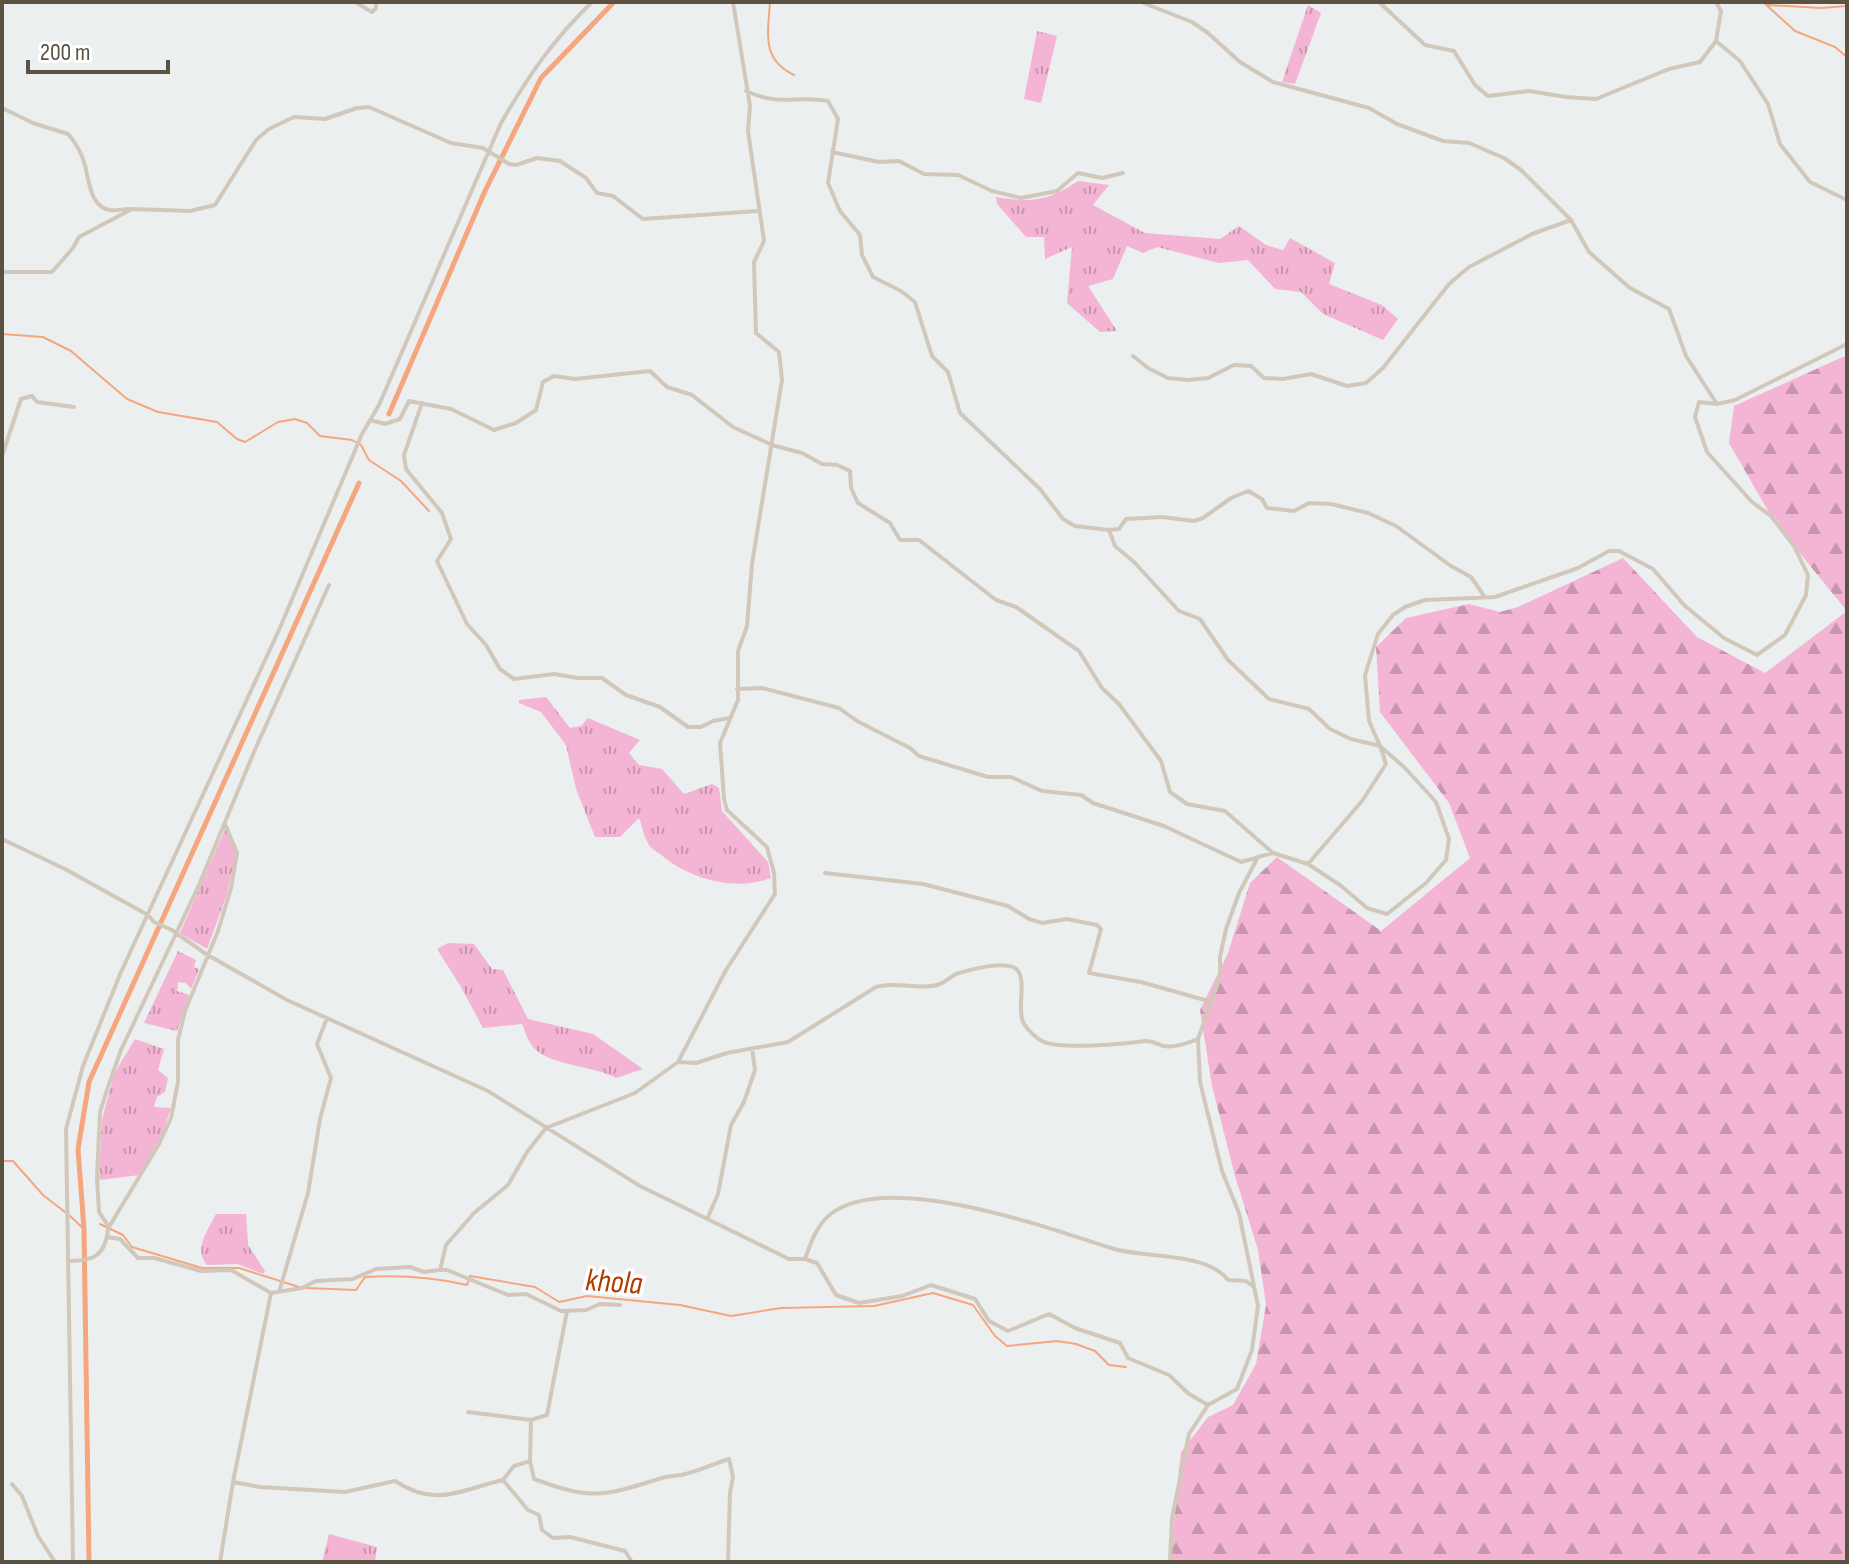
<svg xmlns="http://www.w3.org/2000/svg" width="1849" height="1564" viewBox="0 0 1849 1564" font-family="'Sofia Sans Condensed',sans-serif">
<style>
.grass{fill:url(#grass-tufts)}
.forest{fill:url(#forest-firs)}
.lines{fill:none;stroke-linecap:round;stroke-linejoin:round}
.stream{stroke:#f5a67e;stroke-width:2}
.canal{stroke:#f5a67e;stroke-width:5}
.minor{stroke:#d1c8bb;stroke-width:4}
.labels{text-anchor:middle;stroke-width:7;stroke-linejoin:round;paint-order:stroke}
.water-label{font-size:32px;font-style:italic;fill:#b23c00;stroke:#fff}
</style>
<defs>
<pattern id="grass-tufts" width="24" height="20" patternUnits="userSpaceOnUse" patternTransform="scale(2)"><rect width="24" height="20" fill="#f3b5d3"/><path d="M3 7l-1-3M5 7V3M7 7l1-3M15 17l-1-3M17 17v-4M19 17l1-3" fill="none" stroke="#c896ad"/></pattern>
<pattern id="forest-firs" width="22" height="20" patternUnits="userSpaceOnUse" patternTransform="scale(2)"><rect width="22" height="20" fill="#f3b5d3"/><path d="M5 1l3.5 6h-7zM16 11l3.5 6h-7z" fill="#c896ad"/></pattern>
</defs>
<rect width="100%" height="100%" fill="#eceff0"/>
<path class="grass" d="M1308 5 1321 13 1295 84 1282 82Z
M1037 31 1057 36 1041 103 1024 99Z
M1078 181 1109 185 1093 205 1145 233 1220 239 1239 226 1266 245 1283 250 1290 238 1335 263 1329 284 1382 305 1398 319 1383 340 1323 314 1301 292 1275 289 1248 260 1219 263 1157 247 1143 253 1127 246 1113 279 1088 286 1117 331 1100 332 1067 303 1072 247 1045 259 1044 237H1026L997 204 996 197C1031 203 1049 201 1078 181Z
M546 697 570 728 581 726 588 718 640 740 629 753 639 765 662 769 684 794 712 784 719 788 722 811 768 862 771 878C735 892 689 879 660 854 655 851 649 847 647 841 643 834 642 825 639 818L620 837H595L576 789 566 745 541 712 519 703V700Z
M226 827 236 853 227 894 207 949 180 933Z
M448 943 474 944 492 969 503 970 528 1019 593 1034 643 1069 616 1078C593 1065 549 1066 533 1047 528 1041 525 1031 522 1024L483 1028 461 987 437 949Z
M178 951 196 960 194 967 199 969 191 989 186 983 178 982 177 991 189 995 177 1031 144 1023Z
M135 1039 164 1049 158 1070 168 1078 165 1092 157 1097 154 1107 171 1108 163 1132 140 1175 99 1180 102 1119 115 1072Z
M216 1214H246L248 1245 265 1271 263 1274 238 1264 207 1265C193 1249 208 1230 216 1214Z
M329 1534 377 1547 375 1562H322Z"/>
<path class="forest" d="M1847 355V1562H1170L1181 1452 1208 1417 1233 1405 1256 1364 1266 1305 1258 1250 1235 1176 1212 1086 1200 1010 1228 953 1250 883 1277 857 1381 931 1470 858 1449 803 1380 712 1376 647 1406 618 1469 604 1500 612 1518 607 1623 558 1697 637 1765 673 1847 611 1794 546 1774 516H1771L1729 443 1734 406Z"/>
<g class="lines">
<path class="stream" d="M770 2C768 34 761 59 794 75
M1763 2 1795 31 1835 47 1847 57
M1768 5 1821 8 1847 6
M2 334 43 337 71 351 127 399 158 412 217 422 237 439 245 442 278 422 295 419 307 423 320 436 352 440 361 445 369 460 401 481 429 511
M2 1161H13L43 1195 65 1212
M70 1216 84 1229
M100 1224 123 1235 132 1247 202 1268H239L299 1287
M306 1288 356 1290 365 1277C401 1275 432 1277 467 1285L470 1276 535 1287 559 1302 587 1296 680 1305 731 1316 781 1308 874 1306 933 1293 973 1305 995 1336 1007 1346 1057 1341 1076 1344 1095 1351 1109 1365 1126 1367"/>
<path class="canal" d="M389 414 485 191 541 78 614 2
M89 1562 84 1229 78 1149 89 1082 359 483"/>
<path class="minor" d="M355 2 372 12 376 8V2
M1141 2 1192 22 1208 33 1240 62 1273 82 1369 108 1397 124 1443 141 1469 143 1504 158 1521 170 1571 220 1589 252 1630 288 1669 309 1686 356 1717 404
M1379 2 1425 45 1454 51 1475 85 1488 96 1529 91 1566 97 1596 99 1669 69 1700 62 1716 41 1721 11 1716 2
M1716 41 1740 61 1768 104 1780 144 1810 182 1847 200
M746 91C781 107 796 95 828 101L838 119 828 183 840 211 860 235 862 255 873 277 901 291 915 302 932 356 948 372 960 413 1040 489 1063 519 1075 526 1109 530 1115 546 1134 562 1179 611 1200 619 1228 660 1269 699 1309 709 1330 729 1351 739 1380 746 1386 764 1362 801 1308 864
M2 108 33 123 68 134C75 142 81 152 84 162 89 177 89 207 110 210 116 211 123 209 129 209
M832 152 879 162 899 161 924 174 958 175 992 191 1021 198 1057 191 1078 173 1102 178 1123 173
M2 272H52L73 248 79 237 132 209 190 211 215 205 256 140 269 129 294 117 325 119 357 108 369 107 451 143 483 148 509 164 516 165 537 158 560 161 586 178 597 193 613 196 643 219 758 211
M1133 356 1148 368 1168 378 1188 380 1208 378 1234 365 1251 366 1264 378 1283 379 1311 374 1347 386 1366 383 1383 368 1449 284 1469 267 1532 234 1571 220
M422 403 404 455 406 469 442 513 451 539 437 561 467 624 486 645 500 669 514 679 554 674 578 678H602L626 695 660 707 688 727H701L713 721 729 718
M370 420 385 424 400 419 409 401 451 409 494 430 516 423 536 410 543 382 554 376 575 379 650 371 667 387 692 395 733 427 772 445 802 453 822 464 837 465 850 471 851 488 858 503 890 523 900 540H919L996 600 1016 607 1079 651 1102 688 1119 704 1161 761 1170 792 1187 804 1225 811 1273 853
M2 456 21 399 32 396 37 402 74 407
M1109 530 1119 529 1126 519 1162 517 1194 521 1203 518 1231 498 1248 491 1262 499 1267 508 1294 511 1309 503 1331 504 1368 513 1396 526 1451 566 1471 577 1484 596
M737 689 762 688 839 708 857 721 910 748 919 756 988 777H1011L1042 791 1081 795 1093 803 1164 826 1241 862 1256 858
M225 824 237 853 231 888 218 931 185 1011 178 1040V1082L171 1118 159 1144 109 1227 99 1212 97 1178 100 1112 109 1084 121 1050 199 885 254 752 329 585
M2 839 65 869 148 915 154 922 172 930 206 954 287 1000 488 1091 640 1186 789 1259H805L817 1263 836 1295 859 1303 902 1296 931 1285 975 1299 989 1321 1008 1331 1049 1314 1075 1328 1120 1343 1128 1358 1169 1375 1189 1394 1208 1405
M825 873 923 884 1008 906 1029 919 1042 923 1067 919 1097 925 1101 929 1089 973 1141 982 1212 1002
M678 1062 696 1063 727 1053 788 1042 876 987C896 981 918 990 937 985 946 983 951 975 959 973 972 969 1000 962 1013 967 1030 974 1015 1009 1024 1024 1028 1030 1036 1038 1042 1041 1059 1050 1125 1044 1145 1041 1151 1040 1157 1044 1163 1046 1175 1048 1187 1043 1198 1039
M708 1217 718 1194 731 1125 744 1102 755 1070 752 1048
M107 1237 120 1239 138 1258H154L201 1271 231 1270 271 1293
M805 1259C811 1242 817 1224 832 1213 891 1170 1050 1229 1114 1249 1145 1258 1207 1252 1228 1280L1246 1281 1254 1287
M68 1261C92 1261 105 1257 108 1230
M440 1270H447L508 1295 526 1294 561 1311 586 1310 600 1304 620 1305
M279 1292 308 1193 320 1119 331 1078 317 1044 327 1018
M468 1412 531 1420
M530 1461 534 1479C594 1501 603 1496 662 1478 668 1476 674 1476 681 1475 697 1472 713 1464 729 1459L733 1477 730 1493 728 1562
M503 1480 514 1466 530 1461 531 1420 547 1415 567 1311
M233 1482 260 1487 345 1492 395 1481C436 1508 460 1490 503 1480L528 1510 539 1515 542 1530 553 1538 570 1537 625 1551 632 1562
M12 1484 22 1496 38 1536 55 1562
M73 1562 66 1129 83 1066 121 972 279 630 362 434 379 405 501 123C529 75 552 41 592 2
M220 1562 233 1482 271 1293 302 1288 316 1281 353 1279 376 1269 410 1267 424 1272 440 1270 446 1245 474 1213 508 1185 527 1152 546 1128 635 1093 678 1062 726 970 775 894 774 873 767 847 727 810 724 799 720 743 738 700V651L747 626 752 564 782 380 779 352 756 333 754 262 764 241 748 131 750 106 733 2
M1170 1562 1172 1518 1189 1434 1208 1405 1237 1389 1252 1350 1258 1306 1239 1213 1222 1171 1200 1082 1198 1039 1220 977V957L1226 929 1239 893 1258 857 1273 853 1308 864 1340 885 1367 908 1387 914 1426 883 1446 860 1449 839 1436 802 1405 768 1380 746 1369 721 1365 675 1378 634 1393 615 1405 607 1425 600 1495 597 1578 568 1609 551H1619L1653 569 1684 605 1724 638 1757 655 1785 635 1806 595 1808 575 1794 546 1771 516 1752 502 1707 452 1695 417 1699 402 1717 404 1735 400 1847 344"/>
</g>
<g class="labels">
<g class="water-label">
<text transform="translate(614 1281) rotate(4)" y="11">khola</text>
</g>
</g>
<rect width="1849" height="1564" fill="none" stroke="#5c5243" stroke-width="8"/>
<path d="M28 60v12h140v-12" fill="none" stroke="#5c5243" stroke-width="4"/>
<text x="40" y="60" font-size="24" fill="#5c5243" stroke="#ffffff" stroke-width="6" paint-order="stroke">200 m</text>
</svg>
